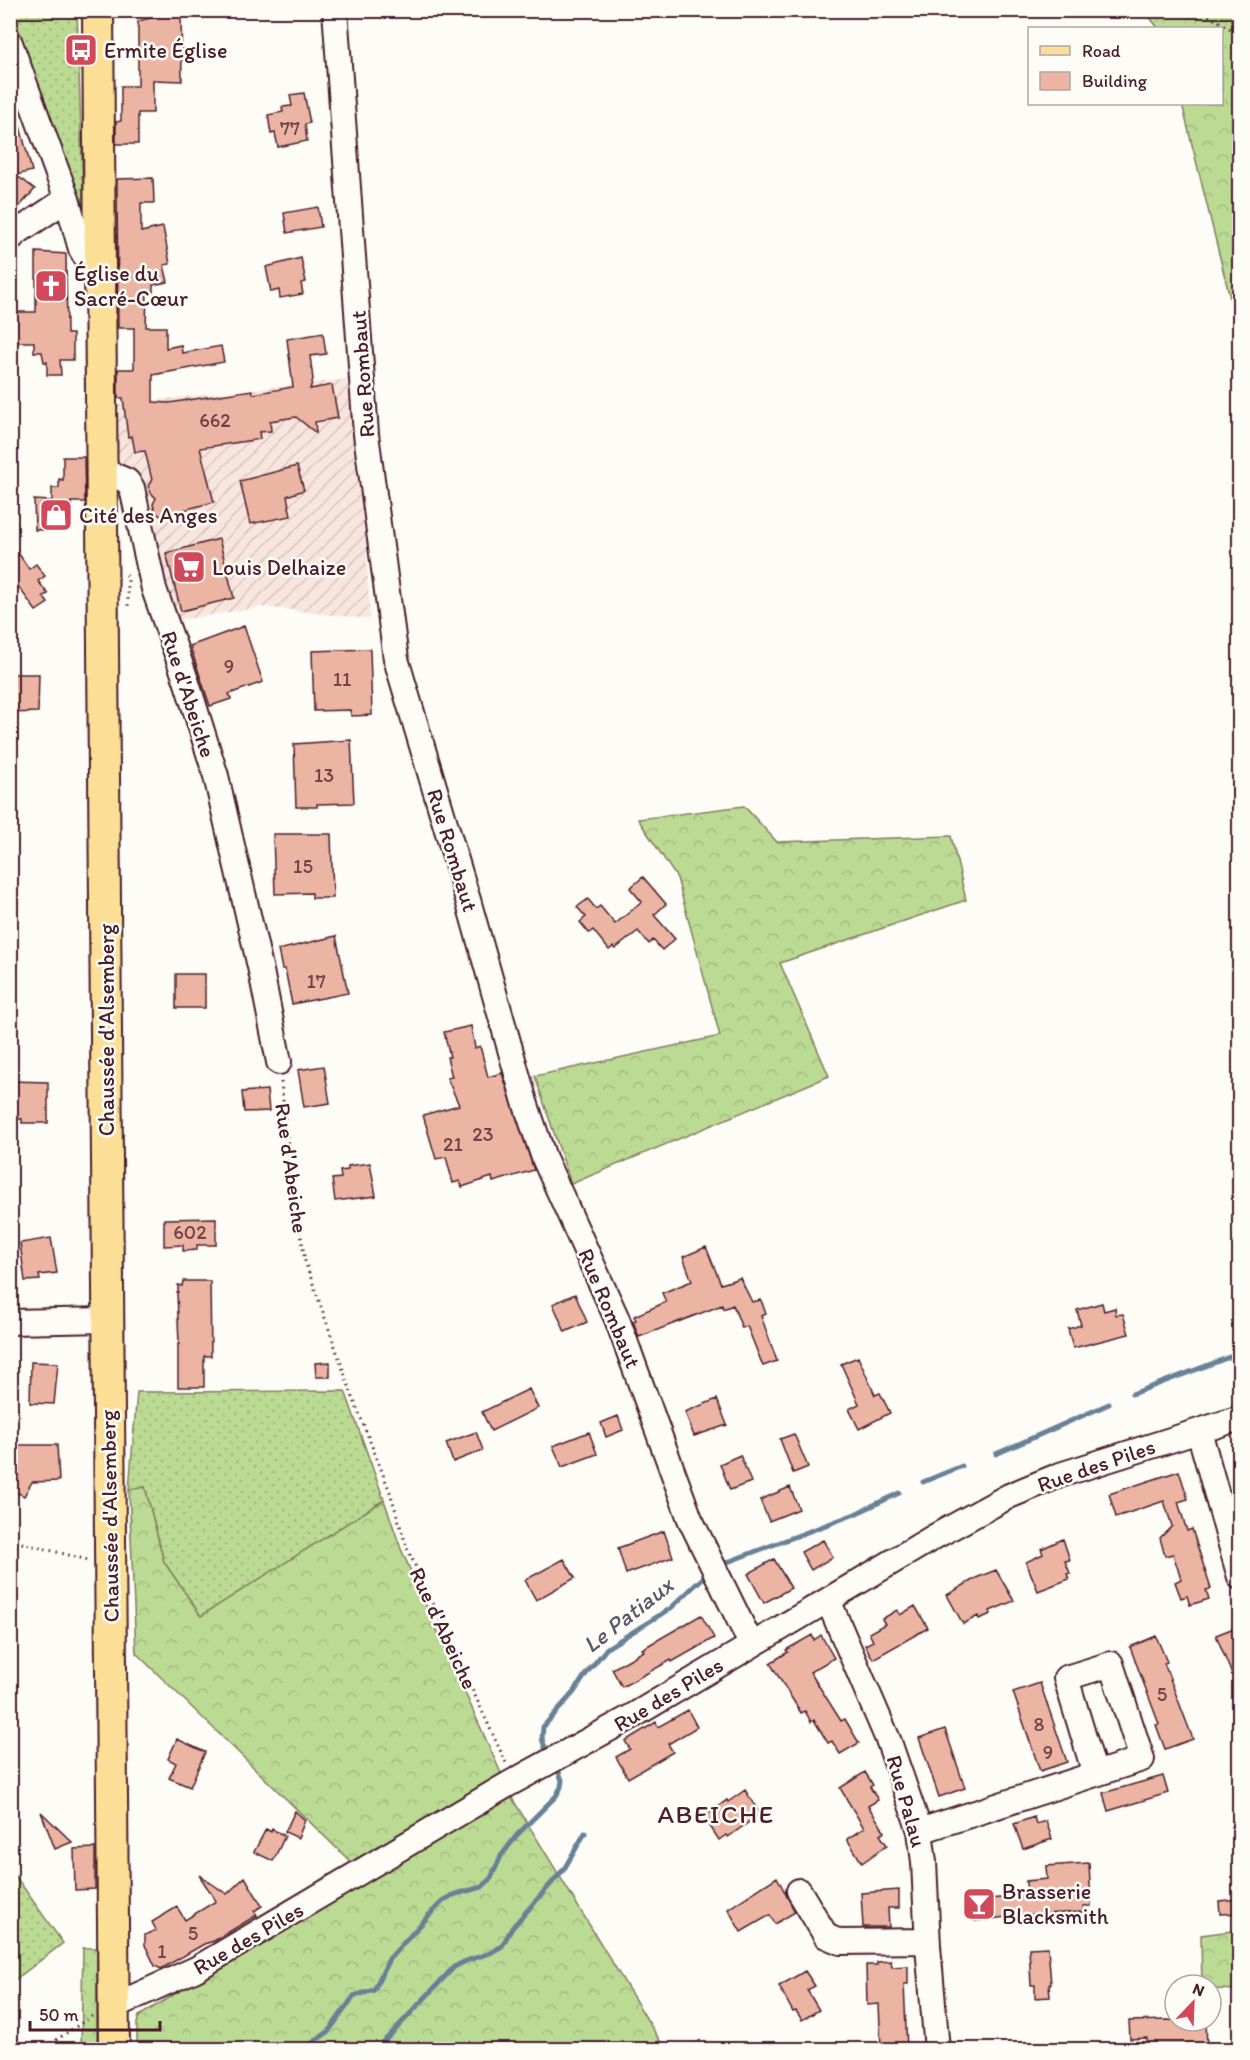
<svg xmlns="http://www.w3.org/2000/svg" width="1250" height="2060" viewBox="0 0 1250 2060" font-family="Itim,sans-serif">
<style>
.industrial{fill:url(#industrial-furrows)}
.grass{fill:url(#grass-dots);stroke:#827c5f;stroke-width:1.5}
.forest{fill:url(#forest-crowns);stroke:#827c5f;stroke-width:1.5}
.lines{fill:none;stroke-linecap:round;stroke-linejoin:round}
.stream{stroke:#698197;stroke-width:5}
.building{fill:#ecb4a3;stroke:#4a1f2b;stroke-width:1.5}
.minor-casing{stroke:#4a1f2b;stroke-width:28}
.major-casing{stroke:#4a1f2b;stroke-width:34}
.path{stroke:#4a1f2b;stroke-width:3;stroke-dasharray:1.5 4.5;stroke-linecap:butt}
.minor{stroke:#fdfcf7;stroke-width:24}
.major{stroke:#fbdf96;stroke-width:30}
.labels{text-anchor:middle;stroke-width:5;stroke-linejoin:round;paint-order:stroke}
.number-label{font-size:20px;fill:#724449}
.poi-label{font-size:22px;fill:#4a1f2b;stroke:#fdfcf7;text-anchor:start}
.street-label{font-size:22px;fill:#4a1f2b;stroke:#fdfcf7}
.water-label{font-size:24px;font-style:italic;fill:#5c586a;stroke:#fdfcf7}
.quarter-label{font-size:26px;letter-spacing:1.5px;fill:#4a1f2b;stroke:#fdfcf7}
</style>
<defs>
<pattern id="industrial-furrows" width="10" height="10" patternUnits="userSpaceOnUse" patternTransform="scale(1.5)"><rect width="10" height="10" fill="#f8e6de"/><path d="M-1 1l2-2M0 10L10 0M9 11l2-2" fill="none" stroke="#d6c5bf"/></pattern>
<pattern id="grass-dots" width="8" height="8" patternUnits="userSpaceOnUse" patternTransform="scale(1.5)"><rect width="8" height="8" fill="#bbda93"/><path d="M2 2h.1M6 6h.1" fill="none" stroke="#a2bb7f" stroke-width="1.8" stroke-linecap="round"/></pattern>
<pattern id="forest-crowns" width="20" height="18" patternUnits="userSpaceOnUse" patternTransform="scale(1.5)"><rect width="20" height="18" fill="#bbda93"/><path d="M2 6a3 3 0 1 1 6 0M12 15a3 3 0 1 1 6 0" fill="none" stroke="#a2bb7f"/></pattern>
</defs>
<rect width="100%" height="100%" fill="#fdfcf7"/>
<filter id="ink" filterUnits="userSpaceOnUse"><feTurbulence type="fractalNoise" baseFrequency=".0167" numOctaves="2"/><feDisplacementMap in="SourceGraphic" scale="12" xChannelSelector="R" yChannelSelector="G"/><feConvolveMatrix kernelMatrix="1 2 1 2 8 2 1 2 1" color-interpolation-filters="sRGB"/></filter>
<g filter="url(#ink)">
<path class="industrial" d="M357 378 370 619 262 607 153 624 126 529 111 405Z"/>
<path class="grass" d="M11 11H77L83 194 85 218 11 16Z
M345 1391 384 1500 201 1617 164 1562 145 1487 129 1490 137 1392Z
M11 1870 63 1943 11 1983H10Z"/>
<path class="forest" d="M1145 11H1239V296L1230 298 1182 104H1222V28H1158Z
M744 806 777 842 951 836 966 900 780 963 829 1076 571 1184 535 1076 720 1036 677 878 638 819Z
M145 1487 164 1562 201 1616 384 1500 401 1549 512 1798 665 2049H468V2044L464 2050 137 2049V2023L139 2016 375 1871 353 1864 136 1653 129 1490Z
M1239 1930V1990L1211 1989V1985H1202L1201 1935Z
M83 1948H97V2049H81Z"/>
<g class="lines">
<path class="stream" d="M1132 1394 1240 1353
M996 1454 1109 1404
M923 1482 962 1466
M725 1563 855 1514 899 1493
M546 1750 542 1739 543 1727 574 1692 586 1674 607 1648 671 1608 708 1573
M302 2050 328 2032 354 1996 374 1990 389 1959 432 1912 444 1900 456 1894 482 1887 491 1878 501 1856 517 1835 556 1796 561 1787 562 1780 558 1770
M376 2050 454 1967 466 1961 490 1953 502 1946 512 1928 564 1869 585 1833"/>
</g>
<path class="building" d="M168 14 181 15 182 81 153 80V113H138V144H116V122L121 121V86H138V21Z
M304 93 310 123 305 124 307 141 278 147 275 133 271 134 268 115 283 112 282 107 292 106 290 95Z
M10 108H15L32 171 16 175 35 189 10 217Z
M153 178 154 203H141V232L163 227 170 264 164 265 168 282 153 285V292H147L146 327H166V348L181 345 182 353 221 346 224 362 153 375V402L169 403 252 390 253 394 293 387 287 339 323 333 326 354 310 356 313 379 310 389 332 385 338 418 315 422 316 433 296 417 270 421 271 431 259 432 260 439 200 448 214 502 161 516 155 512 153 504 156 498 151 493 148 486 152 480 145 451 135 452 132 436 128 437 123 398H118V369H134V328H118L117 179Z
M318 207 321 227 287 233 284 213Z
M36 252 66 254 67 334H73V360H60L61 375H47V362H44L42 352H34V342H11L10 312H36Z
M301 258 306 282 301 283 303 294 280 298 279 290 271 292 266 267Z
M63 457H84L85 502H71V529L35 530 34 500 52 501V488H59V479L63 480Z
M297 466 304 490 287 496 291 516 250 524 240 481Z
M219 539 234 598 181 611 166 553Z
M19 554 29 569 36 564 45 576 38 581 48 594 43 596 48 603 36 611 10 575V560Z
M244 626 263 682 229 694 231 699 210 706 190 646Z
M370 649 372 715 351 716 350 710 314 711 312 651Z
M10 674H39L38 712 10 713Z
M351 740 354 803 317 804V807H296L294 744Z
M273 834H331L333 898H312V893L275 894Z
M643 877 666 904 654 915 675 939 662 950 653 940 649 944 638 931 615 949 613 947 609 950 593 930 589 933 580 922 586 917 577 907 588 899 596 909 600 906 615 924 642 902 630 888Z
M336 936 348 993 292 1004 285 969H282L278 950Z
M176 974H205V1008H176Z
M471 1026 475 1048 480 1046 488 1077 502 1073 534 1170 493 1182 492 1177 462 1187 460 1181 453 1183 446 1157 436 1159 423 1115 459 1105 447 1078 452 1077 447 1057H450L444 1032Z
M324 1066 330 1103 304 1107 298 1070Z
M10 1081 48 1082V1123H22V1119L10 1118Z
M267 1090 269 1111 244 1112 242 1092Z
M370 1163 376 1196 335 1201 332 1179 341 1178 340 1171 348 1170V1166Z
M216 1218V1245H197V1250L183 1251V1245L164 1246V1219Z
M51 1238 57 1273 39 1275 40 1280 25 1281 20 1243Z
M706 1247 721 1284 740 1278 752 1302 761 1300 766 1314 761 1316 777 1361 763 1366 747 1326 742 1328 733 1305 723 1309 722 1305 639 1337 633 1321 636 1320 634 1316 666 1302 662 1293 692 1281 683 1257Z
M183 1281H210L211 1356H204V1387H178V1344H179L177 1292H178V1285L182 1286Z
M575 1294 587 1322 565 1332 553 1304Z
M1102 1303 1104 1311 1115 1308 1116 1315 1123 1314 1129 1334 1073 1348 1068 1329 1081 1325 1077 1310Z
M858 1357 875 1395 880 1393 890 1413 859 1429 849 1409 859 1404 841 1364Z
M31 1362 58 1363 54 1404 30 1403Z
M330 1362V1377H316L315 1363Z
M529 1389 538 1408 491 1431 482 1412Z
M717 1399 727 1425 694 1436 685 1412Z
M618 1416 623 1430 606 1437 601 1423Z
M476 1432 483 1450 453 1462 446 1443Z
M589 1432 597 1454 562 1467 553 1446Z
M794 1434 808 1467 793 1473 780 1439Z
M20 1445H57L59 1481 32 1482 24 1496 10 1489V1462Z
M740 1455 751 1482 730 1490 720 1464Z
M1179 1471 1188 1499 1178 1502 1187 1531 1192 1529 1211 1589 1206 1590 1209 1599 1190 1605 1187 1596 1181 1598 1175 1582 1181 1579 1173 1554 1165 1556 1160 1538 1172 1526 1164 1501 1116 1517 1109 1494Z
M790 1487 799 1509 769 1521 760 1500Z
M664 1531 673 1557 626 1574 618 1548Z
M1063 1539 1070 1560 1065 1561 1070 1573 1067 1574 1069 1579 1038 1591 1026 1562 1043 1554 1041 1549Z
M823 1540 833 1557 811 1570 801 1552Z
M564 1559 575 1578 536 1600 525 1580Z
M774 1559 791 1588 764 1603 748 1574Z
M996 1570 1014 1601 990 1611 991 1614 979 1619 978 1616 963 1624 947 1595 976 1578Z
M915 1606 928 1628 873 1659 865 1645 873 1641 869 1633 885 1624 882 1619 897 1610 900 1615Z
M701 1615 714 1638 672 1662 671 1660 622 1687 612 1669 644 1651 642 1649Z
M1234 1628 1239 1641V1692L1216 1635Z
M812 1635 814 1640 821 1635 834 1658 810 1672 841 1721 845 1719 859 1743 840 1754 832 1741 828 1743 814 1720 811 1722 805 1711 801 1713 770 1663 788 1652 786 1650Z
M1156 1636 1167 1662 1164 1663 1193 1739 1165 1749 1156 1725 1159 1724 1130 1647Z
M1040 1683 1067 1762 1040 1771 1013 1692Z
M688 1710 697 1727 668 1744 673 1752 628 1778 616 1757 630 1749 625 1741 656 1722 658 1727Z
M945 1729 965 1788 939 1797 919 1738Z
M177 1739 205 1752 190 1787 169 1778 176 1763 168 1759Z
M865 1772 873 1785 870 1787 878 1800 868 1806 885 1832 880 1835 887 1845 862 1863 847 1839 864 1828 840 1788Z
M1163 1776 1168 1793 1108 1811 1103 1793Z
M745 1790 760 1814 728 1837 726 1835 719 1840 704 1817 727 1800 728 1802Z
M295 1811 305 1820 298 1838 285 1832Z
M41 1812 72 1842 55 1849Z
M1034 1817 1036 1824 1046 1821 1052 1839 1023 1849 1014 1824Z
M266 1829 271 1832 272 1829 285 1836 273 1861 254 1852Z
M95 1848V1889L75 1890 74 1849Z
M1089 1863 1091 1906H1083V1912L1023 1915 975 1921 973 1900 1027 1896 1026 1881 1047 1879 1046 1866Z
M199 1875 227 1894 245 1877 262 1906 254 1911 257 1915 214 1941 204 1944 161 1969 155 1966 145 1945V1935L156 1930 152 1922 177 1907 185 1920 216 1901Z
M777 1877 795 1912 775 1924 770 1915 741 1932 728 1909Z
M899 1890V1908H888L889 1927H863L861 1893Z
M1239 1899V1913L1220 1914 1219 1901Z
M1048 1947 1051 1984H1049L1050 1997 1035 1998V1985H1031L1029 1948Z
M891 1961 892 1967 908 1966V1984H904L907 2049H881L879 2004 867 2005 866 1965H877V1962Z
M805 1971 815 1986 807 1990 819 2010 802 2020 796 2011 793 2012 779 1986Z
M1169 2020 1206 2021 1207 2049H1147V2038L1130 2039 1129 2021Z"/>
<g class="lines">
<g class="minor-casing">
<path id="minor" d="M335 10 366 434 396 659 468 900 525 1102 544 1158 617 1319 690 1519 751 1644
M10 43 67 199 81 249 90 264 101 272
M10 239 16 233 67 199
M101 470 127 481 132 488 154 589 187 683 216 776 261 971 279 1062
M10 1322 107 1320
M1199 1431 1240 1577
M828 1600 889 1742 920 1831 924 1862 928 1946 937 2050
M920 1831C994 1807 1068 1783 1142 1759L1111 1664 1066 1678 1095 1774
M799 1891 826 1936 840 1942 927 1941
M114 2006 196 1969 507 1785 631 1717 934 1537 1009 1496 1060 1475 1240 1418"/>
</g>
<g class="major-casing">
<path id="major" d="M98 10 114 2050"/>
</g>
<path class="path" d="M1198 10 1240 34
M126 575 128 577V609
M281 1082 291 1173 305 1261 353 1398 390 1492 407 1548 506 1763
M10 1540 88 1560
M41 2050 92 2016
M693 2050 699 2040 705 2050"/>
<use href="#minor" class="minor"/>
<use href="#major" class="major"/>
</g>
</g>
<defs>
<g id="bus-square" transform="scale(1.725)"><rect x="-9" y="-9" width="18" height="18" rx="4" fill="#d1495b" stroke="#fdfcf7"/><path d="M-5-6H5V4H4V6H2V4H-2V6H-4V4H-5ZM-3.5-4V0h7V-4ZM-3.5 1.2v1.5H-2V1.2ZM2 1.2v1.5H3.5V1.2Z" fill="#fff"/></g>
<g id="church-square" transform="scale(1.725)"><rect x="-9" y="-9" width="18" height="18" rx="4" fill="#d1495b" stroke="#fdfcf7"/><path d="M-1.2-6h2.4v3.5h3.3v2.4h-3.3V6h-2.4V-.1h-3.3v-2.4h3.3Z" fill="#fff"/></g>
<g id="shop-square" transform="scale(1.725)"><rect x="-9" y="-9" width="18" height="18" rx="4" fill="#d1495b" stroke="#fdfcf7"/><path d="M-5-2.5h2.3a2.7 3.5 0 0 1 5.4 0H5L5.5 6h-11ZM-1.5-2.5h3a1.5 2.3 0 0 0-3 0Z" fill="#fff"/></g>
<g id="supermarket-square" transform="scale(1.725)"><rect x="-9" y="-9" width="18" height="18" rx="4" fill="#d1495b" stroke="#fdfcf7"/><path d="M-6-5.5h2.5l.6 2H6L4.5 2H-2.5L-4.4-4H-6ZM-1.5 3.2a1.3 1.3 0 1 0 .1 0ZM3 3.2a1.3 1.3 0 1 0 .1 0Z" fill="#fff"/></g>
<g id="bar-square" transform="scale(1.725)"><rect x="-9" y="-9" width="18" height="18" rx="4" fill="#d1495b" stroke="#fdfcf7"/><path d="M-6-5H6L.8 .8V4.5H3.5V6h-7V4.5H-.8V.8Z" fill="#fff"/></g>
</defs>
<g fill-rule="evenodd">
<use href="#bus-square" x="81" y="50"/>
<use href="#church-square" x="51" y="286"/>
<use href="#shop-square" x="56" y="515"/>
<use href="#supermarket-square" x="189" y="567"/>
<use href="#bar-square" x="979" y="1904"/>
</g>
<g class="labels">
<g class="number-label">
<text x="290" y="135">77</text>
<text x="215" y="427">662</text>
<text x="229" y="673">9</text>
<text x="342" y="686">11</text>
<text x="324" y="782">13</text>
<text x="303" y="873">15</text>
<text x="316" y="988">17</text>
<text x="483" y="1141">23</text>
<text x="453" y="1151">21</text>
<text x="190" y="1239">602</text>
<text x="1162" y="1701">5</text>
<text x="1039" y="1731">8</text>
<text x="1048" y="1759">9</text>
<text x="193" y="1940">5</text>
<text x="162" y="1958">1</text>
</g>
<g class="poi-label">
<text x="104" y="58">Ermite Église</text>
<text x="74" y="281">Église du<tspan x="74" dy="25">Sacré-Cœur</tspan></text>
<text x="79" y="523">Cité des Anges</text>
<text x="212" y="575">Louis Delhaize</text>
<text x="1002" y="1899">Brasserie<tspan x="1002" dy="25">Blacksmith</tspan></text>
</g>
<g class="street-label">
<text transform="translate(362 374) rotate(-94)" y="8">Rue Rombaut</text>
<text transform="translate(189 694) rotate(72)" y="8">Rue d'Abeiche</text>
<text transform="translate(453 850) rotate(73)" y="8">Rue Rombaut</text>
<text transform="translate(106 1030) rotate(-90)" y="8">Chaussée d'Alsemberg</text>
<text transform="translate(292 1168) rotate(82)" y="8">Rue d'Abeiche</text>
<text transform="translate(610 1308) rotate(67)" y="8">Rue Rombaut</text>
<text transform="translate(1096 1465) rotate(-19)" y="8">Rue des Piles</text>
<text transform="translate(109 1516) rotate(-91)" y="8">Chaussée d'Alsemberg</text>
<text transform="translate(444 1628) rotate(65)" y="8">Rue d'Abeiche</text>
<text transform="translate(668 1694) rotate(-31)" y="8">Rue des Piles</text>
<text transform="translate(907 1801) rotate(74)" y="8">Rue Palau</text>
<text transform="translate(248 1938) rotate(-30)" y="8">Rue des Piles</text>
</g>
<g class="water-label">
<text transform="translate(628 1615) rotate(-38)" y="8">Le Patiaux</text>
</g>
<g class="quarter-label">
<text x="716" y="1823">ABEICHE</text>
</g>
</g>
<rect width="1250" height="2060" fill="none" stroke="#fdfcf7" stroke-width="36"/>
<rect x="18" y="18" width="1214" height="2024" fill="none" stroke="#4a1f2b" stroke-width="2" filter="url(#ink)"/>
<rect x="1028" y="27" width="195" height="78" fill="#fdfcf7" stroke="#b5a4a5" stroke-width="1.5"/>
<rect x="1040" y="46" width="30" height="9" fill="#fbdf96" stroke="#b5a4a5" stroke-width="1.5"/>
<text x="1082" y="57" font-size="18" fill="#4a1f2b">Road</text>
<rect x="1040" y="72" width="30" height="18" fill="#ecb4a3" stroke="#b5a4a5" stroke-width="1.5"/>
<text x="1082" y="87" font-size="18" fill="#4a1f2b">Building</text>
<g transform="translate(1193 2003) rotate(23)"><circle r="28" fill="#fdfcf7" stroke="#b5a4a5" stroke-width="1.5"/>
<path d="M0-4.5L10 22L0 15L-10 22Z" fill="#d1495b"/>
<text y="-9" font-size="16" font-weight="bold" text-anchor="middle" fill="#4a1f2b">N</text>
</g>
<path d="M30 2021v9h130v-9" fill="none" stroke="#4a1f2b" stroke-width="3"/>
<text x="39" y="2021" font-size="18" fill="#4a1f2b" stroke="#fdfcf7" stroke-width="4.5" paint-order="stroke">50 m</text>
</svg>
